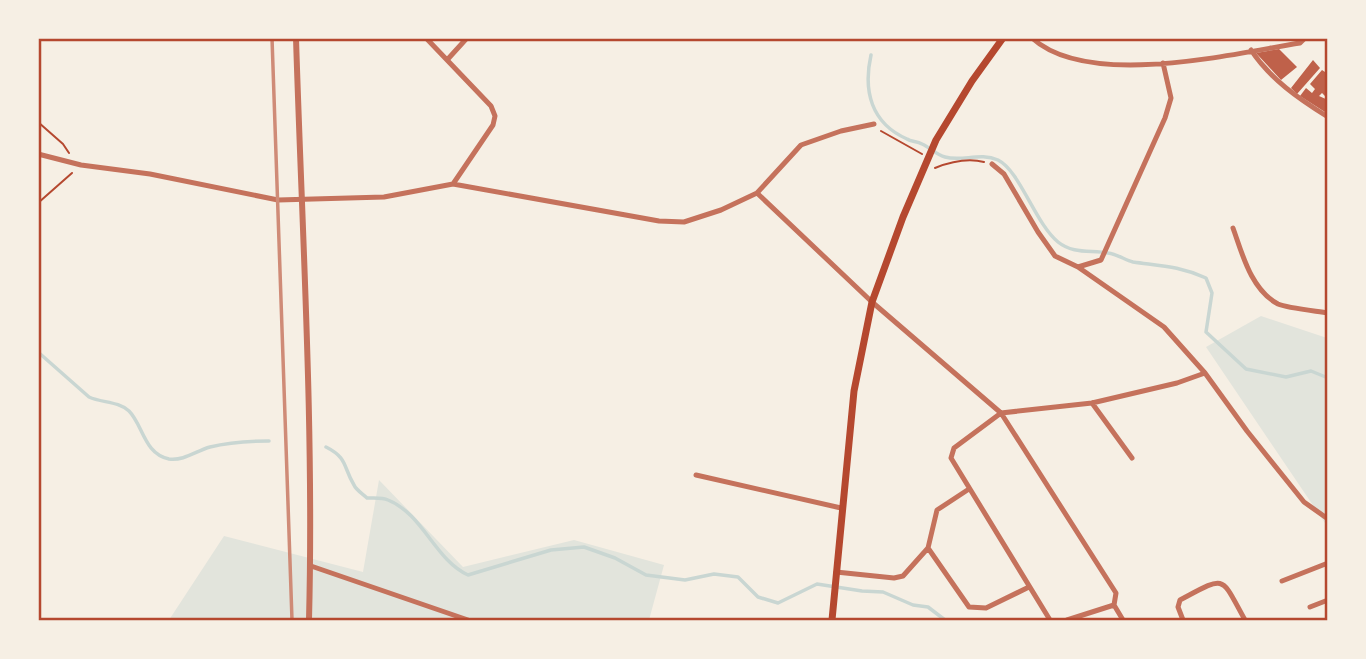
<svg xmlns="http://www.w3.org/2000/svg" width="1366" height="659" viewBox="0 0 1366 659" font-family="Ubuntu,sans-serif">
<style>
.green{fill:#e2e4dc}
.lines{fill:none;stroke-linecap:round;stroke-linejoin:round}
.stream{stroke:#c9d6d2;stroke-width:3.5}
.building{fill:#bf614a}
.path{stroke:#b5482f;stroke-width:2}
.minor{stroke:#c5725c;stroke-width:5}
.tertiary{stroke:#c5725c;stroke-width:6}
.secondary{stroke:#b5482f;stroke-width:7}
.rail{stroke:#cf8b77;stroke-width:3.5}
.neatline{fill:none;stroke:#b5482f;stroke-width:2.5}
</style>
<rect width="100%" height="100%" fill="#f6efe4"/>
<path class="green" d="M1261 316 1327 338V526L1206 347Z
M379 480 463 567 574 540 664 565 649 620H169L224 536 363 572Z"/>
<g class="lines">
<path class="stream" d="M871 55C863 91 871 123 907 139 911 142 917 141 922 144 929 147 937 155 945 157 962 162 980 152 998 160 1020 171 1035 223 1058 242 1073 254 1090 250 1108 253 1117 254 1125 260 1133 262 1162 266 1179 266 1206 278L1212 293 1206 332 1246 369 1286 377 1311 371 1328 378
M38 352 89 397C102 403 118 401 129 411 143 425 144 454 169 459 184 461 196 451 210 447 230 442 249 441 269 441
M326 447C348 458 343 467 354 485 356 490 363 494 367 498 373 498 382 497 388 500 423 514 435 560 468 575L551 550 584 547 615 558 646 575 685 580 714 574 738 577 758 597 778 603 817 584 862 591 883 592 913 605 928 607 945 620"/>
</g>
<path class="building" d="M1279 49 1297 67 1281 80 1256 53Z
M1313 60 1320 68 1297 94 1291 88Z
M1322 70 1328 74V94L1325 96 1322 93 1319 96 1328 100V114L1300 96 1306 88 1312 93 1315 89 1310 84Z"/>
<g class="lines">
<path class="path" d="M38 122 63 144 69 153
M881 131 922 154
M935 168C950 162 968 158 984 162
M38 203 72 173"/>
<path class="minor" d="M426 38 491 106 495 116 493 125 453 184
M1032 38C1088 89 1231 54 1300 43L1305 38
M1251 50C1270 79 1299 99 1328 117
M447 60 467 38
M38 154 81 165 150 174 278 200 384 197 453 184 659 221 684 222 721 210 757 193 801 145 841 131 874 124
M992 164 1004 174 1038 232 1055 256 1078 267 1164 327 1205 373 1247 431 1304 502 1328 519
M757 193 872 302 1001 413 1116 593 1114 605 1123 620
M1233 228C1242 253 1251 290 1278 304 1287 308 1316 311 1328 313
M1078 267 1101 260 1165 118 1171 98 1163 63
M1092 403 1132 458
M696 475 841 508
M928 548 969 607 986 608 1029 587
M311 566 468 620
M836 572 894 578 903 576 928 548 937 510 969 489
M1282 581 1328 563
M1310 607 1328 600
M1050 620 951 458 954 448 1001 413 1092 403 1177 383 1205 373
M1067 620 1114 605
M1183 620 1178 607 1180 600C1227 575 1220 575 1245 620"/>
<path class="tertiary" d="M296 38C302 232 314 426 309 620"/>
<path class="secondary" d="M832 620 854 391 872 302 903 217 936 140 972 81 1003 38"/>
<path class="rail" d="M272 38 292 620"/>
</g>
<rect width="1366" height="659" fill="none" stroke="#f6efe4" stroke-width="80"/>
<rect x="40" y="40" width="1286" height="579" class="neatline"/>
</svg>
